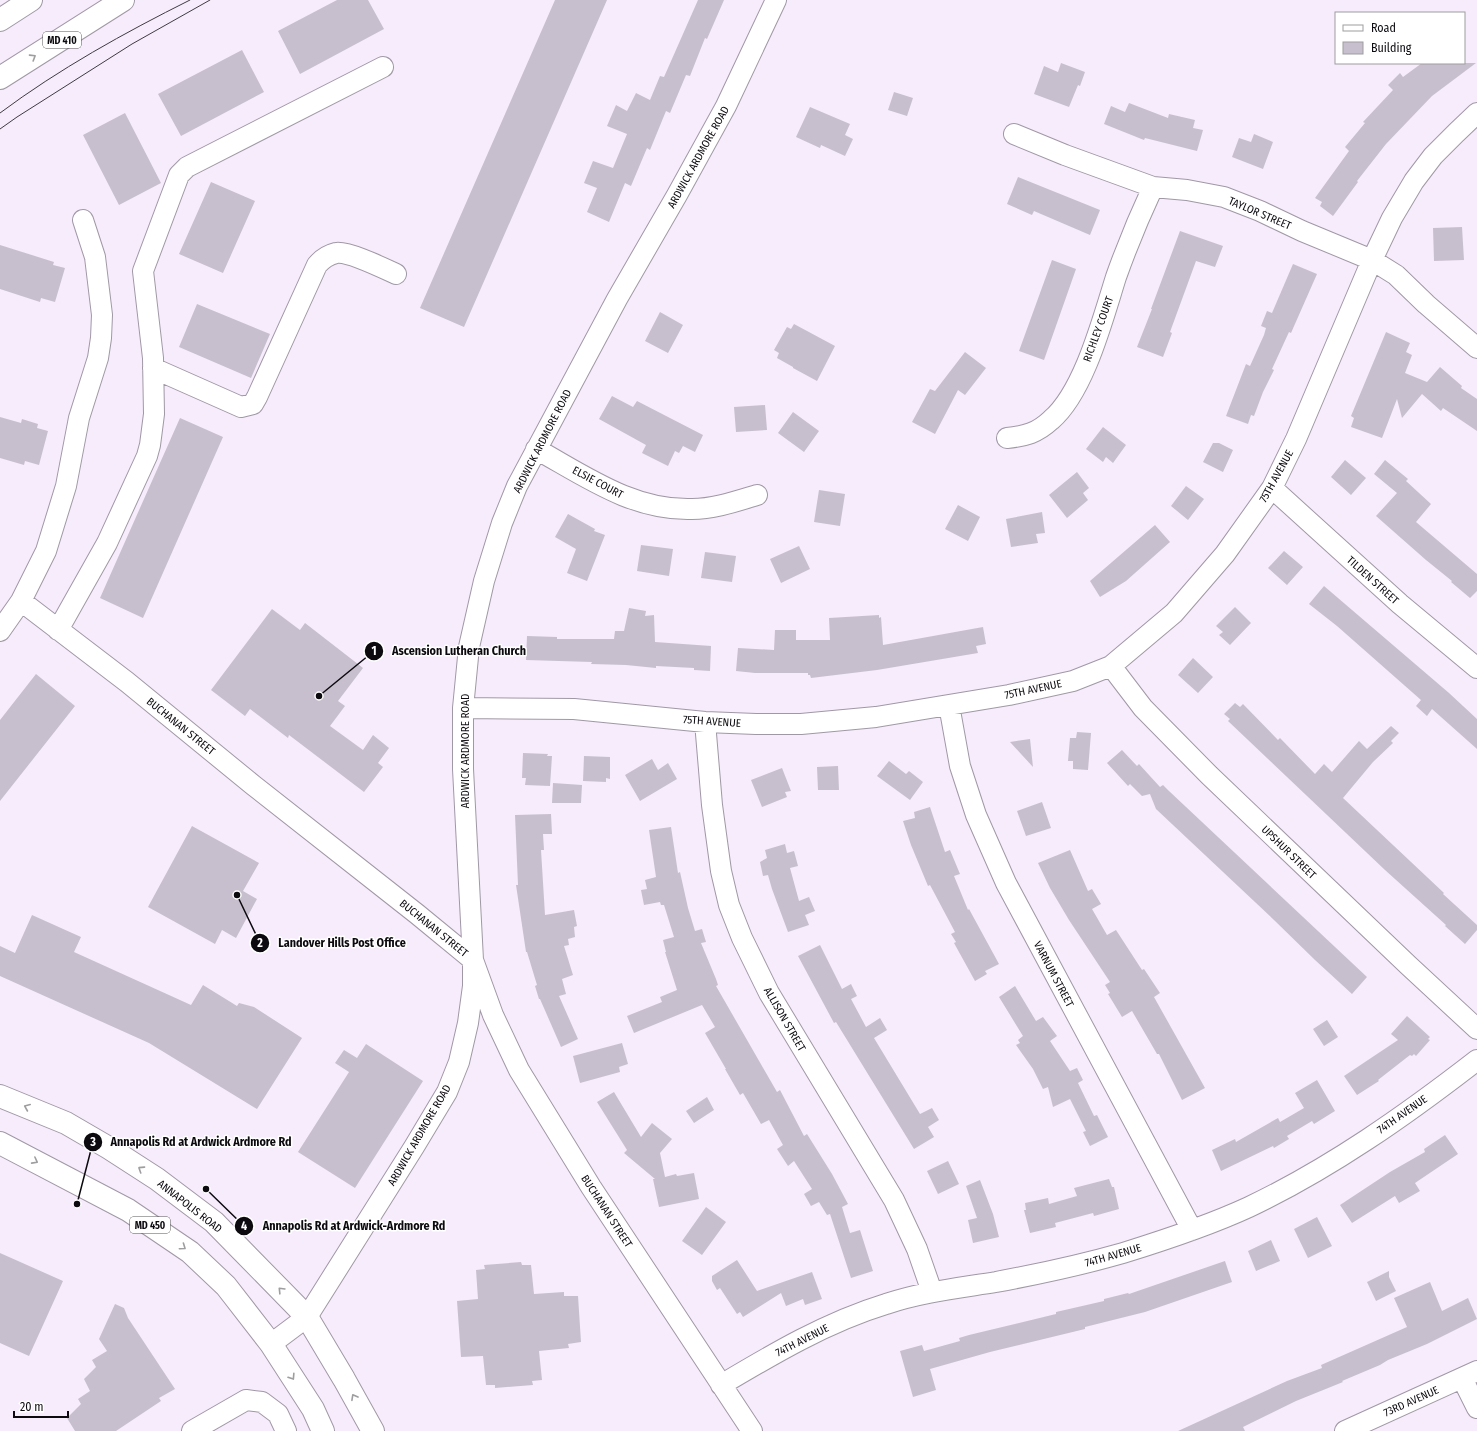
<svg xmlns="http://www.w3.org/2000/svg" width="1477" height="1431" viewBox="0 0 1477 1431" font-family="'Fira Sans Condensed',sans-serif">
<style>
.building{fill:#c8bfce}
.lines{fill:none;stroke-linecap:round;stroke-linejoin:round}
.street-casing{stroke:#a198a6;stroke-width:22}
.primary-casing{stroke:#a198a6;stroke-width:24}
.street{stroke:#fff;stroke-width:20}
.primary{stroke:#fff;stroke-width:22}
.tram{stroke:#403b42;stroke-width:1}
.oneway{stroke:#9e9d9f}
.labels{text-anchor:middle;stroke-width:3;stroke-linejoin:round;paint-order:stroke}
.shield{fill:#fff;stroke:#565457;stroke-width:1}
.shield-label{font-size:10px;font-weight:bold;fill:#0d0a0f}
.street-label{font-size:11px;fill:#0d0a0f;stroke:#fff}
.leader{fill:none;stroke:#0d0a0f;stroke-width:1.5}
.callout-dot{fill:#0d0a0f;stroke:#fff;stroke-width:1.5}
.mark-label{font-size:12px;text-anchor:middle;font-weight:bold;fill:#fff}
.callout-label{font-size:12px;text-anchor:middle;font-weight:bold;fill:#0d0a0f;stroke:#fff;stroke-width:3;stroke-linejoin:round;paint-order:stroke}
</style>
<rect width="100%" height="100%" fill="#f6ecfb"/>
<path class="building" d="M337 0H368L384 29 300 74 278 31Z
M555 0H607L464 327 420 308Z
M698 0H724L707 39 705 38 690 76 686 75 670 113 666 111 650 150 647 148 631 186 625 183 609 222 587 212 597 188 584 183 593 161 613 168 627 134 607 126 616 105 627 111 636 93 650 100 660 76 664 77Z
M242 50 264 92 181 136 158 94Z
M1061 63 1085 72 1080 86 1078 85 1069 107 1034 94 1044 66 1058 72Z
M1422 63H1476L1432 96 1386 144 1357 181 1358 182 1333 216 1320 206 1322 202 1315 198 1349 151 1345 147 1365 123 1363 122 1393 90 1388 85 1400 73 1403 77Z
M894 92 913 98 907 116 888 110Z
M1129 103 1168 118 1169 114 1195 120 1193 128 1203 130 1197 151 1145 138 1144 140 1104 124 1111 106 1125 112Z
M810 107 850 124 845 135 853 139 845 156 821 145 820 148 796 137Z
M125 113 161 183 119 205 83 135Z
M1254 134 1273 142 1263 169 1232 157 1239 138 1251 142Z
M1018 177 1100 210 1090 235 1034 211 1032 215 1007 204Z
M211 182 255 201 223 273 179 254Z
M1462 227 1464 260 1434 261 1433 228Z
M1180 231 1223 246 1215 267 1196 261 1170 332 1172 333 1163 357 1137 347 1152 309H1151Z
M0 245 54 262 53 265 65 268 55 302 41 298 40 302 0 289Z
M1052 260 1076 269 1044 360 1019 351Z
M1293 264 1317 274 1291 333 1289 332 1272 369 1274 370 1263 392 1254 416 1251 415 1248 424 1226 416 1246 364 1250 366 1264 335 1266 328 1261 326 1267 311 1272 313Z
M197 304 270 334 251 378 179 347Z
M660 312 683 325 668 353 645 341Z
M794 324 835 346 817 381 793 368V367L777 358 779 353 774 350 787 327 791 329Z
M1386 332 1410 343 1406 352 1412 355 1405 373 1427 382 1440 367 1462 386 1461 388 1477 399V431L1443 408 1441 411 1422 394 1402 418 1397 399 1382 438 1351 427 1354 418 1351 416Z
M965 352 986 368 965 395 958 390 935 434 912 422 930 389 935 391Z
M612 396 633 407 637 401 703 435 695 452 683 446 679 453 675 451 668 466 642 453 646 445 599 419Z
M765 405 767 430 736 432 734 407Z
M793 412 819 431 804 452 778 433Z
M0 417 21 423 22 419 38 424 37 428 48 431 39 465 25 461 24 465 0 458Z
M180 418 223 437 143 618 100 598Z
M1103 427 1126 445 1113 463 1106 457 1103 462 1086 449Z
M1213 443H1219L1233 450 1223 472 1203 462Z
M1345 460 1366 478 1351 495 1331 477Z
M1385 460 1408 479 1406 481 1431 504 1416 522 1477 574V591L1470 598 1451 582 1452 581 1426 560 1376 516 1397 493 1374 474Z
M1077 472 1089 488 1083 493 1088 500 1067 518 1049 495Z
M1186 486 1204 499 1188 520 1171 506Z
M819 490 845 494 840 526 814 522Z
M958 505 980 517 968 541 945 529Z
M1042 512 1045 533 1036 534 1038 543 1011 547 1006 519Z
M568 514 595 529 594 531 605 535 587 581 567 573 576 549 555 537Z
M1155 525 1170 542 1126 581 1100 597 1090 581Z
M641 545 673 549 669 576 637 571Z
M799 546 810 569 781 583 770 559Z
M1284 551 1303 567 1287 585 1268 568Z
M705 552 736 556 732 582 701 578Z
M1324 586 1449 693 1477 719V749L1432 709 1427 716 1416 706 1421 700 1337 626 1309 604Z
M1235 607 1251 623 1230 645 1219 635 1223 632 1216 626Z
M629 608 646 611 645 616 654 615 655 642 711 646 710 671 694 670V668L656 666V668L626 665 591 664 592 662 526 660 527 636 557 637V639H614L615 631H624Z
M272 609 300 630 305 623 363 668 338 701 345 706 330 726 363 750 373 735 389 748 378 763 383 767 364 792 289 735 288 738 250 709 245 716 211 690Z
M879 615V618L881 617 883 645 983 627 986 644 976 646 978 653 877 670 811 678 810 675H808V673H755L736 671 738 648 774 650 775 630H796V640H830L829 618Z
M1193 658 1213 677 1198 693 1178 675Z
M36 674 75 706 0 801V720Z
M1235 703 1240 707 1243 704 1278 740 1280 738 1315 774 1324 764 1332 772 1359 741 1367 749 1391 726 1399 733 1391 741 1393 743 1373 762 1343 798 1444 893 1443 894 1477 925V930L1465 944 1445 926 1446 925 1385 870 1228 721 1230 719 1224 714Z
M1077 732 1091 733 1088 770 1073 769V761H1068L1070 738H1076Z
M1030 739 1033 767 1010 742Z
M1122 750 1137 766 1139 764 1160 787 1163 785 1169 791 1367 977 1352 994 1315 960 1274 920 1156 809 1150 794 1142 796 1130 784 1128 786 1107 763Z
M523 753 548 754 547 756H552L550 786 525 785 526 778H522Z
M584 756 610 757V779L606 778V782L583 781Z
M652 759 658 770 668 763 677 779 640 801 625 775Z
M889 761 906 774 909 771 923 782 910 800 877 776Z
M838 766 839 790H818L817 767Z
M782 768 791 791 785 792 787 797 762 807 751 780Z
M553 783 582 785 581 803H552Z
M1042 802 1051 828 1026 836 1017 811Z
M930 807 945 852 950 850 960 874 954 876 968 910 969 909 999 964 985 971 987 974 975 981 954 943 956 942 951 934 955 932 930 885 928 886 911 845 903 821 915 818 914 812Z
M551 814 552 834H543L544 850H541L545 915 574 910 577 926 574 927 575 937 568 939 569 945 564 946 573 975 562 979 566 994 559 996 578 1039 561 1047 540 999H539L535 986 537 985 527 952H526L516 885H518L515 815Z
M192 826 259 863 243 891 257 899 236 938 222 930 215 944 148 907Z
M671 827 678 873 680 872 688 908 695 931 702 929 706 942 701 943 716 979 718 985 716 986 777 1092 780 1090 804 1136 807 1134 832 1174 848 1204 842 1207 850 1233 860 1230 873 1271 851 1278 830 1214 827 1215 819 1202 811 1206 804 1194 812 1189 794 1161 788 1166 777 1149 783 1145 769 1120 761 1124 743 1093 740 1095 725 1069H726L705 1033 715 1027 702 1005 634 1033 627 1016 662 1002 660 997 677 990 665 952H666L663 940 674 937 664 905H661L660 902 644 905 641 890 647 889 645 880 656 877 649 830Z
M785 844 787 853 794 851 798 866 790 868 799 901 809 897 815 911 805 915 809 925 788 932 772 889 768 875 763 876 760 862 767 858 765 850Z
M1070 850 1088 891 1092 889 1101 904 1092 909 1107 935 1116 930 1142 970 1144 969 1160 993 1154 997 1205 1088 1182 1100 1159 1054H1157L1132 1011 1122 1017 1108 994 1110 993 1105 985 1110 982 1069 920 1050 888 1038 863Z
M32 915 81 937 74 952 191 1005 203 985 237 1006 239 1003 254 1007 302 1038 257 1109 149 1043 0 976V946L15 953Z
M820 945 842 989 851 984 857 996 851 999 866 1027 880 1018 887 1030 874 1038 920 1114 932 1108 939 1120 928 1127 934 1137 914 1149 836 1022 834 1023 798 956Z
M1015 986 1036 1021 1043 1017 1057 1036 1050 1041 1070 1071 1077 1068 1083 1080 1078 1083 1094 1116 1097 1115 1108 1137 1090 1146 1083 1132 1086 1131 1070 1099 1053 1107 1048 1087 1043 1089 1033 1069 1016 1045 1020 1043 1018 1040 1023 1036 999 997Z
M1407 1016 1430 1037 1428 1039 1430 1040 1416 1056 1414 1054 1412 1056 1410 1055 1378 1080 1379 1081 1357 1095 1344 1076 1398 1040 1391 1034Z
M1327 1020 1338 1037 1324 1046 1313 1029Z
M622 1043 628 1064 619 1067 620 1072 580 1083 573 1056Z
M366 1044 423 1081 355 1188 298 1152 349 1072 335 1063 344 1050 357 1058Z
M1317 1080 1335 1111 1314 1124 1312 1121 1287 1136 1289 1139 1274 1148 1273 1146 1221 1171 1212 1150 1235 1139 1236 1142 1278 1118 1280 1122 1304 1108 1295 1093Z
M614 1092 641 1137 652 1123 672 1139 660 1153 665 1177 676 1174 677 1176 694 1173 699 1199 659 1207 653 1179H655L624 1153 627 1150 597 1102Z
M707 1097 714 1110 694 1123 686 1111Z
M1445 1135 1458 1154 1415 1183 1420 1191 1399 1203 1395 1196 1352 1223 1340 1205 1390 1172 1425 1152 1424 1149Z
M948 1161 959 1184 938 1194 927 1171Z
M1109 1179 1112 1187H1114L1119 1209 1094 1216 1093 1213 1055 1223 1056 1227 1030 1233 1024 1210H1026L1025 1203 1048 1198 1049 1204 1077 1196 1074 1188Z
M980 1180 993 1214 999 1237 973 1243 968 1220 977 1218 966 1186Z
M706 1207 726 1222 702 1255 682 1241Z
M1317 1217 1332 1246 1308 1258 1294 1229Z
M1271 1240 1280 1261 1256 1271 1248 1251Z
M0 1253 63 1281 29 1356 0 1343Z
M737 1260 757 1291 812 1272 822 1299 805 1305 803 1299 786 1306 781 1293 743 1317 740 1312 737 1314 720 1288 717 1290 712 1281V1276Z
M1225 1261 1232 1282 1145 1312 1085 1327V1329L990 1352 930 1369 936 1390 913 1397 900 1351 922 1345 924 1351 960 1341 959 1338 969 1335 1056 1314V1312L1104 1301V1299L1128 1293 1129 1294Z
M521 1262 522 1265H531L534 1294 564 1292V1296H578L581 1342 568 1344 569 1348 539 1351 542 1380 532 1381 533 1385 495 1388V1385H486L483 1356 461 1357 457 1301 478 1299 476 1270 485 1269 484 1265Z
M1389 1271V1277L1396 1291 1376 1301 1367 1282Z
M1430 1282 1442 1311 1468 1298 1477 1319 1427 1344 1388 1360 1380 1365 1342 1381 1343 1382 1296 1401 1243 1427 1245 1431H1178L1287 1381 1322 1368 1321 1365 1407 1327 1394 1298Z
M115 1304 124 1308 128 1318 175 1389 159 1398 161 1401 116 1431H75L67 1418 81 1404 78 1399 90 1391 84 1379 96 1367 92 1360 107 1351 99 1339Z"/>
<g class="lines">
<g class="street-casing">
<path id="street" d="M1014 134 1065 155 1153 187 1187 190 1224 197 1260 211 1302 231 1372 260 1396 275 1426 304 1477 348
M153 368 241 407 253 404 257 397 317 265C322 259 328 255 336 253 348 251 383 268 396 274
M1007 438C1026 436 1037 433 1051 420 1084 392 1103 318 1116 277 1127 246 1139 217 1153 187
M536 449C585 476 633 511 692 509 714 509 737 501 757 495
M1272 488 1400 604 1477 668
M21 601 127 682 253 785 417 914 473 960 493 1015 519 1070 591 1187 752 1431
M58 630 107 543 147 456 150 445 154 414 153 358 143 271 179 175 187 167 383 67
M0 631 21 601 46 551 66 486 79 418 98 358 101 338 102 315 95 257 83 220
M1111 666 1143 708 1209 775 1408 965 1477 1029
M949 705 960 766 976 815 1006 883 1192 1230
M463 708 574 709 705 722 756 724H801L876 717 1009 695 1073 681 1111 666 1174 613 1225 554 1272 488 1296 439 1372 260 1392 218 1414 181 1433 156 1456 133 1477 113
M705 722 712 805 721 871 729 905 742 938 769 993 894 1200 917 1249 932 1292
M271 1344 307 1317 414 1147 447 1092 459 1062 468 1023 473 986V960L463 769V708L469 647 484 581 502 523 517 486 617 299 677 195 726 106 776 0
M1462 1378 1477 1408
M721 1385C773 1354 827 1322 886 1304 922 1292 959 1288 996 1282 1039 1274 1081 1265 1123 1253 1165 1240 1208 1226 1249 1207 1331 1168 1406 1115 1477 1060
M192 1431 246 1400 262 1402 278 1414 286 1431
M1345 1431 1477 1371"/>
</g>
<g class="primary-casing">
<path id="primary" d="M0 20 31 0
M0 78 123 0
M0 1096 66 1123 109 1148 157 1179 214 1222 307 1317 344 1379 373 1431
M0 1143 128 1210 190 1252 226 1286 271 1344 313 1409 323 1431"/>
</g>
<use href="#street" class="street"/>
<use href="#primary" class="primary"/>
<path class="tram" d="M0 113C59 69 124 33 190 0
M0 129 17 117 132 44 210 0"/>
</g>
<defs><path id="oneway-chevron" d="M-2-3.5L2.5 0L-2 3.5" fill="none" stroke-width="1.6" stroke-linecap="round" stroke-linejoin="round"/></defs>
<g class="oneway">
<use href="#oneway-chevron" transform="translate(33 57) rotate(-32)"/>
<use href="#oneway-chevron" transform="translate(27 1107) rotate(-157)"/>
<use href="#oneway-chevron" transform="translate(35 1161) rotate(28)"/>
<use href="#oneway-chevron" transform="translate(141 1169) rotate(-147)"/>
<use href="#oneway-chevron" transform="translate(183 1247) rotate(35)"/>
<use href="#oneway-chevron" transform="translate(281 1290) rotate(-134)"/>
<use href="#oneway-chevron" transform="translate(292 1377) rotate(57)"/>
<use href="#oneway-chevron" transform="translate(354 1397) rotate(-119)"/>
</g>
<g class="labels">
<g class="shield">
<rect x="43" y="32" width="38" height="16" rx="3"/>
<rect x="130" y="1217" width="40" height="16" rx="3"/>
</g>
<g class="shield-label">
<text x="62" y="44">MD 410</text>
<text x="150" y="1229">MD 450</text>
</g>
<g class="street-label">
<text transform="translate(698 157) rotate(-61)" y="4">ARDWICK ARDMORE ROAD</text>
<text transform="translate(1260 213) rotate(23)" y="4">TAYLOR STREET</text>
<text transform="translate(1098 329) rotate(-70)" y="4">RICHLEY COURT</text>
<text transform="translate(542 441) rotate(-63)" y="4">ARDWICK ARDMORE ROAD</text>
<text transform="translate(1276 476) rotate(-61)" y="4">75TH AVENUE</text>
<text transform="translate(598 482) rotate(28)" y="4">ELSIE COURT</text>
<text transform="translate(1373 580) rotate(42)" y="4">TILDEN STREET</text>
<text transform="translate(1033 689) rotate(-12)" y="4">75TH AVENUE</text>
<text transform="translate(712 721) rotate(4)" y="4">75TH AVENUE</text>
<text transform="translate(181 726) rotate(39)" y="4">BUCHANAN STREET</text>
<text transform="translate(465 751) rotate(-90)" y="4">ARDWICK ARDMORE ROAD</text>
<text transform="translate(1289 852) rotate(44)" y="4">UPSHUR STREET</text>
<text transform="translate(434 928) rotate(39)" y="4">BUCHANAN STREET</text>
<text transform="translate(1054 974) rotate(62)" y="4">VARNUM STREET</text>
<text transform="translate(785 1019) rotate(60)" y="4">ALLISON STREET</text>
<text transform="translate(1402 1114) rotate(-35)" y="4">74TH AVENUE</text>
<text transform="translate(419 1135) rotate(-60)" y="4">ARDWICK ARDMORE ROAD</text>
<text transform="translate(190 1206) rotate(38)" y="4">ANNAPOLIS ROAD</text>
<text transform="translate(607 1211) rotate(57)" y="4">BUCHANAN STREET</text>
<text transform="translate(1113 1255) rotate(-16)" y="4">74TH AVENUE</text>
<text transform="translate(802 1340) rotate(-27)" y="4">74TH AVENUE</text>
<text transform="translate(1411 1401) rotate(-24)" y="4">73RD AVENUE</text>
</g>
</g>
<path class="leader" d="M319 696L374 651M237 895L260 943M77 1204L93 1142M206 1189L244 1226"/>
<g class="callout-dot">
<circle cx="319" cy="696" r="4"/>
<circle cx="237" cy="895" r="4"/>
<circle cx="77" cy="1204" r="4"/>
<circle cx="206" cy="1189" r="4"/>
<circle cx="374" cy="651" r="10"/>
<circle cx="260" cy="943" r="10"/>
<circle cx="93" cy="1142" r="10"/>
<circle cx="244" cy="1226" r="10"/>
</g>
<g class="mark-label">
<text x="374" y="655">1</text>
<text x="260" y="947">2</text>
<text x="93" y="1146">3</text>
<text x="244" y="1230">4</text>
</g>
<g class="callout-label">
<text x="459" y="655">Ascension Lutheran Church</text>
<text x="342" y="947">Landover Hills Post Office</text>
<text x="201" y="1146">Annapolis Rd at Ardwick Ardmore Rd</text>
<text x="354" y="1230">Annapolis Rd at Ardwick-Ardmore Rd</text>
</g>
<rect x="1335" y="12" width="130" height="52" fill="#ffffff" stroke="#9e9d9f"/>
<rect x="1343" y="25" width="20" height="6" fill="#ffffff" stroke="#9e9d9f"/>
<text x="1371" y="32" font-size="12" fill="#0d0a0f">Road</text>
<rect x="1343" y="42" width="20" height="12" fill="#c8bfce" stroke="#9e9d9f"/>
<text x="1371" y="52" font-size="12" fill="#0d0a0f">Building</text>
<path d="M14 1411v6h54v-6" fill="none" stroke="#0d0a0f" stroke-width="2"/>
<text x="20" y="1411" font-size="12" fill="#0d0a0f" stroke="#ffffff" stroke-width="3" paint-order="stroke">20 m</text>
</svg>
